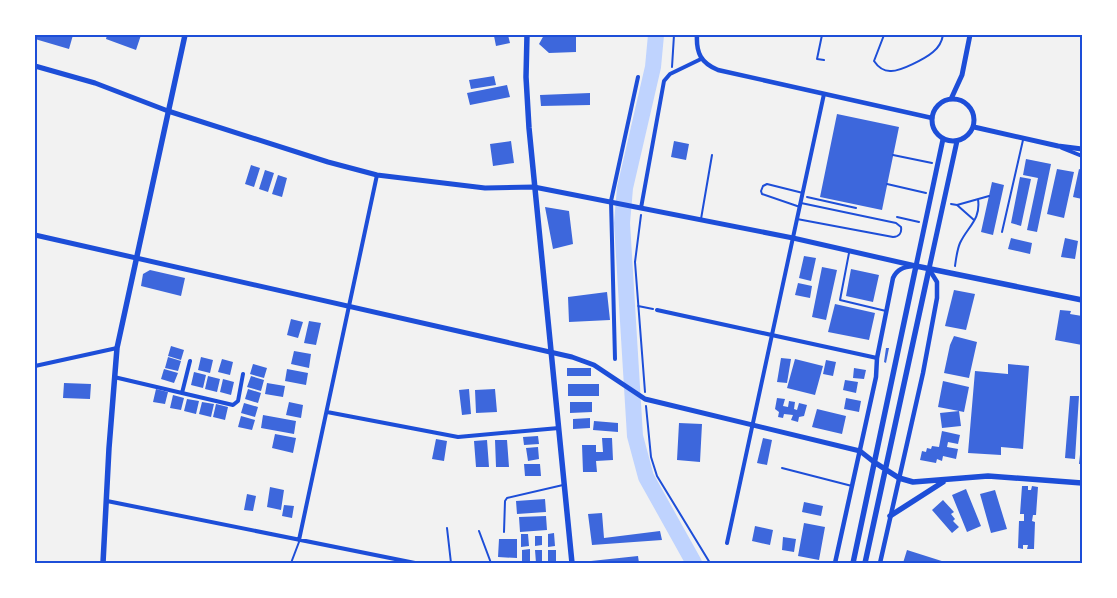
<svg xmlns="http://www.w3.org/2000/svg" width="1117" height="598" viewBox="0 0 1117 598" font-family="'PT Sans Narrow',sans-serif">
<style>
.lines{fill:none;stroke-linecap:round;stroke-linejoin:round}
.river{stroke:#bfd3fe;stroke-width:16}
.building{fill:#3d67dc}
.path{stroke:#1d4ed8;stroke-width:2}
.service{stroke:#1d4ed8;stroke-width:2}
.minor{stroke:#1d4ed8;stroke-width:4}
.tertiary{stroke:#1d4ed8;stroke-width:4.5}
.secondary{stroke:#1d4ed8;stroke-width:5}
.primary{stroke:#1d4ed8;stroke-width:5.5}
.neatline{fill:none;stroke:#1d4ed8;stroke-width:2}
</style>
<rect width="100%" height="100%" fill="#f2f2f2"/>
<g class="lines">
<path class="river" d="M656 35 653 67 625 188 622 223 635 436 646 477 694 563"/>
</g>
<path class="building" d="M35 35H73L69 49 35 39Z
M107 35H141L136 50 106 39Z
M500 35H508L510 43 496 46 494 36Z
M544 35H576V52L549 53 539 44Z
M494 76 496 85 471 89 469 80Z
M507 85 510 97 470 105 467 93Z
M590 93V105L541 106 540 95Z
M837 114 899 127 882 210 820 197Z
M511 141 514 163 493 166 490 144Z
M674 141 689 144 686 160 671 157Z
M1026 159 1051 164 1037 232 1027 230 1038 178 1023 175Z
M251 165 260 168 254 187 245 184Z
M1057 169 1074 172 1064 218 1047 214Z
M1079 169 1082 170V199L1073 197Z
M265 170 274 173 268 192 259 189Z
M278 175 287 178 282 197 272 194Z
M1020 177 1031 179 1021 226 1011 223Z
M992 182 1004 185 993 235 981 232Z
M545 207 569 211 573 244 553 249Z
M1011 238 1032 243 1030 254 1008 249Z
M1065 238 1078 241 1075 259 1061 257Z
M804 256 816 258 811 281 799 278Z
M822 267 837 270 826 320 812 317Z
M851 269 879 275 873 302 846 296Z
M150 270 185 278 181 296 141 286 143 274Z
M798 283 812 286 810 298 795 295Z
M954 290 975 294 966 330 945 326Z
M607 292 610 320 569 322 568 297Z
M835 304 875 313 869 340 828 332Z
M1060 310 1071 311 1070 314 1082 316V345L1055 340Z
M291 319 303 322 298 338 287 335Z
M309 321 321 323 316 345 304 343Z
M954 336 977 342 969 378 944 373 950 345Z
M171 346 184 350 181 360 168 356Z
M886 348H889L886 363 884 362Z
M294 351 311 354 309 368 291 364Z
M168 357 181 361 178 371 165 368Z
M201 357 213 360 210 373 198 370Z
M781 358 791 359 787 383 777 382Z
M222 359 233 362 230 375 218 372Z
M795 359 823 366 815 395 787 388Z
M826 360 836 362 833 376 823 374Z
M253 364 267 368 264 378 250 374Z
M1008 364 1029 366 1023 449 1001 447V455L968 453 975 371 1008 374Z
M567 368H591V376H567Z
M854 368 866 370 864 379 853 378Z
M164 369 178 373 174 383 161 379Z
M287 369 308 373 306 385 285 381Z
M194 372 206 375 203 388 191 385Z
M208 376 220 379 217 392 205 389Z
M251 376 264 380 261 391 247 387Z
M223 379 234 382 231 395 220 392Z
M845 380 858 382 856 393 843 390Z
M943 381 969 387 964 412 959 411 961 426 942 428 940 413 959 411 938 407Z
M64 383 91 384 90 399 63 398Z
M267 383 285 386 283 397 265 394Z
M568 384H599V396H568Z
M156 389 168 392 165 404 153 402Z
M248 389 261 393 258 403 245 399Z
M469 389 471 414 462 415 459 390Z
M495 389 497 412 476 413 475 390Z
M173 395 184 398 181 410 170 408Z
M1070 396H1079L1075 459 1065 458Z
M777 398 785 399 783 406 788 407 789 401 795 402 794 409 797 410 799 403 807 405 804 416 799 417 798 422 791 420 793 415 784 414 783 418 778 417 779 412 775 409Z
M846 398 861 401 859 412 844 409Z
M187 399 199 401 196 414 184 411Z
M202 402 214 404 211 417 199 414Z
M289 402 303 405 301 418 286 415Z
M570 402H592V412L570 413Z
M244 403 258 407 255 417 241 413Z
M216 404 228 407 225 420 213 417Z
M817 409 846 416 842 434 812 427Z
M263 415 296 421 294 434 261 428Z
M241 416 255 420 252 430 238 427Z
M590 418V428L573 429V419Z
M594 421 618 423V432L593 430Z
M679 423 702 424 700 462 677 460Z
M942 431 960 435 958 444 948 442 947 447 958 449 956 459 943 456 942 461 937 459 936 463 920 460 922 451 926 452 927 448 931 449 932 446 939 447Z
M275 434 296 438 293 453 272 448Z
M538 436 539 444 524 445 523 437Z
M602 438H612L613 460 596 461 597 472H583L582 445H596V452H603Z
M763 438 772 440 767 465 757 463Z
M436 439 447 441 444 461 432 459Z
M487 440 489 467H476L474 441Z
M495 440H507L509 467H496Z
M1081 445H1082V464H1079Z
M538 447 539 459 528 461 526 448Z
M524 464H540L541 476H525Z
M1022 486H1028V490H1031L1032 486 1038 487 1036 515H1033L1032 521 1035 522 1034 549H1027L1028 545H1023V549L1018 548 1019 521H1024V514H1020Z
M270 487 284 490 281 510 267 507Z
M966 489 981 526 967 532 952 495Z
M995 490 1007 529 991 533 980 494Z
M247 494 256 496 253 511 244 510Z
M545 499 546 512 517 514 516 501Z
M943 500 954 512 951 514 955 519 953 521 959 527 952 533 932 510Z
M804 502 823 506 821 516 802 512Z
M284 505 294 506 292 518 282 516Z
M602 513 604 538 660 531 662 540 592 545 588 514Z
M546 516 547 530 520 532 519 517Z
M804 523 825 527 819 560 798 556Z
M755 526 773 530 770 545 752 541Z
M554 533 555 546 548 547V534Z
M521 534H528L529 546 521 547Z
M535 536H542V545L535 546Z
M783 537 796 539 794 552 782 550Z
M499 539H517V558L498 557Z
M530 549V561H522V550Z
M535 550H542V563H536Z
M548 550H556V563H548Z
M907 550 948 563H903Z
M638 556 639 563H591V561Z"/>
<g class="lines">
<path class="path" d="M822 35 817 59 824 60
M884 35 874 61C878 67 883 71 890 71 900 72 926 58 933 52 938 48 942 41 943 35
M672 67 674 35
M893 155 932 163
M887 184 926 193
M807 197 856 208
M951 204 957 205 989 196
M957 205 974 220
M641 215 635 262 645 392
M897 217 919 222
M955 266C956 259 957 250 960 243 968 226 981 220 978 199
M638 306 653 309
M646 406 651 457 657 476 710 563"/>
<path class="service" d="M800 207 762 194 761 191 763 186 767 184 803 193
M701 219 712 155
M797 219 893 237C899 237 902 233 901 227L896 223 801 203
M1002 232 1023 140
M849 253 840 300 886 311
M782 468 852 486
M447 528 451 563
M479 531 491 563
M504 532 505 501 507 498 563 485
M291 563 299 542"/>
<path class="minor" d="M1062 148 1082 156
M641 208 664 81 670 74 701 59
M657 310 877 358
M615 359 611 201 638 77
M35 366 117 348
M114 377 233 405 238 401 243 374
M182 393 190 361
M327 412 458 437 559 428
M107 501 415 563
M299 540 377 175
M727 543 824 94"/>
<path class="tertiary" d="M697 35C696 53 701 63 718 70L932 118
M835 563 876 377 877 358 893 278C897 269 904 267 913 266
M880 563 923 373 937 298V282L929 269"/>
<path class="secondary" d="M35 66 95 83 168 111 328 162 377 175 485 188 534 187 793 238 916 266 943 139
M932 120a21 21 0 1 1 42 0a21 21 0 1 1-42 0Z
M951 99 962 75 970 35
M974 127 1058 146 1082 149
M35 235 572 357 594 365 645 399 860 451 874 462
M929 269 957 141"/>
<path class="primary" d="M527 35 526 77 529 128 572 563
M874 462 899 478 913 482 988 476 1082 483
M890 516 943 482
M103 563 109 448 117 348 185 35
M853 563 916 266 1082 300
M865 563 929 269"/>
</g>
<rect width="1117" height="598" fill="none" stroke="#ffffff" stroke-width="72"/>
<rect x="36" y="36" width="1045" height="526" class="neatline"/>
</svg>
